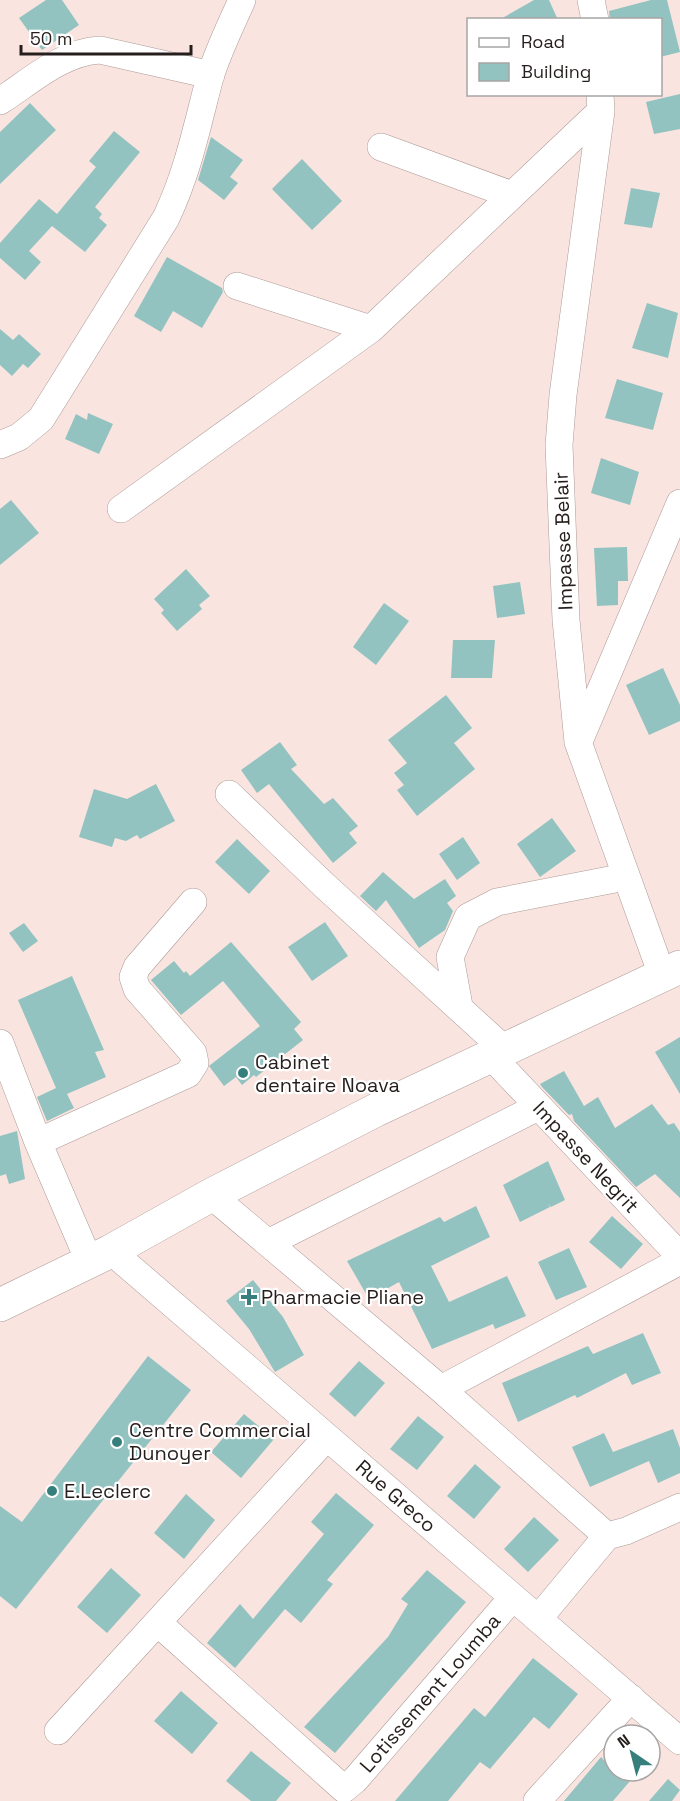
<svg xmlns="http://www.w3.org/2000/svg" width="680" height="1801" viewBox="0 0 680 1801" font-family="'Space Grotesk',sans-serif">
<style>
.building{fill:#92c3c0}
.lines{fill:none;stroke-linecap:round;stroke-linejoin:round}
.minor-casing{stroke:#ad9a96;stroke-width:28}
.major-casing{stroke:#ad9a96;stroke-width:34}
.minor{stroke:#fff;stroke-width:27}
.major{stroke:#fff;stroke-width:33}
.poi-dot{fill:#377f7c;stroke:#fff;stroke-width:2}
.labels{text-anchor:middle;stroke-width:4.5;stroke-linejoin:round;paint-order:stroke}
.street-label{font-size:20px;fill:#251e1c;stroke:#fff}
.poi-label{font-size:20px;fill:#251e1c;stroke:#fff;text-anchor:start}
</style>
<rect width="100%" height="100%" fill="#f9e4e0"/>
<path class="building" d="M46 0H62L79 25 42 50 19 18Z
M534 0H549L558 20H499Z
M651 0H667L680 52 660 57V20H610L609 11Z
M680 94V129L654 134 646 102Z
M30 103 56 130 0 184V132Z
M114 131 140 152 95 207 102 214 99 218 107 225 85 252 52 226 29 251 41 262 25 280 0 258V243L39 199 57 214 96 167 89 161Z
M211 137 243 160 230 177 238 183 224 200 198 180Z
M302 159 342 201 312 230 272 189Z
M631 188 660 193 652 228 624 224Z
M167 257 222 288 223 292 202 328 173 311 161 332 134 316Z
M647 303 678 313 668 358 632 348Z
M0 329 13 340 19 334 41 354 28 368 23 364 12 376 0 365Z
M617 379 663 393 653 430 605 418Z
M88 413 113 424 99 454 65 439 76 414 87 420Z
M601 458 639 472 630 505 591 493Z
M11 500 39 533 0 565V509Z
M627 547 628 581H618V605L597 606 594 548Z
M186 569 210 596 199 605 202 609 177 631 161 613 164 610 154 599Z
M520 582 525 614 497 618 493 586Z
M384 603 409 621 376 665 353 647Z
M453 640H495L492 678H451Z
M663 668 680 705V721L649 735 626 685Z
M446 695 472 728 454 743 475 769 417 816 397 790 404 785 394 773 407 763 388 740Z
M280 742 297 765 291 769 324 804 333 798 358 826 349 833 357 843 333 863 269 784 257 793 241 770Z
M156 784 175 821 140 839 137 835 126 841 115 838 112 847 79 837 94 789 127 799Z
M552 818 576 851 540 877 517 844Z
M463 837 480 863 457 880 439 854Z
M237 839 270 871 249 894 215 862Z
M383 872 414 899 445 879 456 896 447 903 453 911 445 930 419 948 386 900 376 911 360 896Z
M325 922 348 956 312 981 288 947Z
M24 923 38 941 23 952 9 933Z
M231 942 301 1022 294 1029 303 1040 256 1077 254 1075 242 1085 236 1077 224 1086 209 1066 260 1026 223 981 181 1015 151 980 174 961 184 973 186 971 190 976Z
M72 976 104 1050 95 1052 106 1077 67 1094 74 1108 47 1121 37 1097 56 1088 18 1000Z
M680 1037V1094L655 1052Z
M564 1071 584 1106 598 1097 615 1128 652 1104 668 1125 674 1123 680 1132V1198L655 1174 636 1187 574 1121 572 1114 569 1115 542 1087 540 1084Z
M17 1131 25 1179 9 1184 6 1174 0 1176V1136Z
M548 1161 565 1200 551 1207 548 1204 550 1207 520 1222 503 1185Z
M476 1206 490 1237 431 1266 449 1302 507 1276 526 1316 495 1329 493 1324 432 1349 399 1282 369 1299 347 1261 440 1217 444 1222Z
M612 1216 643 1244 621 1269 589 1242Z
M569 1248 587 1287 556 1300 538 1262Z
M253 1280 283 1317 304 1355 275 1372 249 1329 226 1301Z
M643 1333 661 1373 632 1385 626 1373 577 1398 575 1395 518 1422 502 1383 588 1346 593 1354Z
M148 1356 191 1390 16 1609 0 1596V1506L22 1522Z
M359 1361 385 1383 355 1417 329 1394Z
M244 1414 274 1439 241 1478 211 1452Z
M418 1416 444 1437 417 1470 390 1449Z
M673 1429 680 1448V1473L658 1483 649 1461 590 1487 572 1447 604 1433 613 1452Z
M475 1464 501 1487 474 1519 447 1496Z
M336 1493 374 1525 327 1580 333 1584 301 1623 285 1609 235 1668 207 1643 240 1604 253 1619 324 1534 311 1522Z
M186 1494 215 1520 184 1559 154 1533Z
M534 1517 559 1540 528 1572 504 1549Z
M111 1568 141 1595 107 1633 77 1607Z
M427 1570 466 1602 335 1753 304 1727 388 1637 408 1604 401 1599Z
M533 1658 578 1694 549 1729 534 1717 490 1769 480 1762 448 1801H395L474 1708 485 1717Z
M181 1691 218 1723 192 1754 154 1721Z
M251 1751 291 1783 276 1801H251L226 1781Z
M601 1757 614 1771 630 1781 613 1801H564Z
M668 1779 680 1790 672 1801H649Z"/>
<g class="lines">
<g class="minor-casing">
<path id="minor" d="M591 0 595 20
M600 94 601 111 563 395 559 445 566 620 578 742 662 975
M0 101C31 81 62 52 100 50L211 75
M381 147 512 195
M237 286 371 329
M0 445 19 437 41 419 166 218C188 172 197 126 210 77 218 51 231 25 242 0
M121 509 371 329 601 111
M580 739 680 503
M229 794 325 886 505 1050
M459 1006 450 957 468 917 497 902 625 877
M0 1043 38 1142 89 1261
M492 1057 680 1256
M38 1142 188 1074 195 1063 193 1053 137 989 133 977 137 967 193 902
M211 1195 441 1389 607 1536 626 1531 680 1507
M268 1243 538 1107
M111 1251 680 1741
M441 1389 680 1261
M538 1619 607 1536
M158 1623 344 1789 355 1780 513 1597
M58 1731 327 1437
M537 1801 631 1698"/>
</g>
<g class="major-casing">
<path id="major" d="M0 1305 111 1251 211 1195 376 1110 680 967"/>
</g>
<use href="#minor" class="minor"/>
<use href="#major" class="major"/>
</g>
<g class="poi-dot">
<circle cx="243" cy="1073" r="6"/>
<path d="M246 1288h6v6h6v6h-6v6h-6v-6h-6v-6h6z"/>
<circle cx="117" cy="1442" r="6"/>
<circle cx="52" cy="1491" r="6"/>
</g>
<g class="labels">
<g class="street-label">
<text transform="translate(563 541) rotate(-92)" y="7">Impasse Belair</text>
<text transform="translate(586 1157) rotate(47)" y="7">Impasse Negrit</text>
<text transform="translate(396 1496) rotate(41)" y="7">Rue Greco</text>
<text transform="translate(430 1693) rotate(-49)" y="7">Lotissement Loumba</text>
</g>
<g class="poi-label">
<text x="255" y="1069">Cabinet<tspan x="255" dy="23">dentaire Noava</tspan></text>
<text x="261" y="1304">Pharmacie Pliane</text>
<text x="129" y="1437">Centre Commercial<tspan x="129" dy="23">Dunoyer</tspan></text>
<text x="64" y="1498">E.Leclerc</text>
</g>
</g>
<rect x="467" y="18" width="195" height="78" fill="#ffffff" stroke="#a8a5a4" stroke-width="1.5"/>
<rect x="479" y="38" width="30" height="9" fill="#ffffff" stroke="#a8a5a4" stroke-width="1.5"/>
<text x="521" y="48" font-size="18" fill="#251e1c">Road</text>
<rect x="479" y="63" width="30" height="18" fill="#92c3c0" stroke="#a8a5a4" stroke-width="1.5"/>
<text x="521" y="78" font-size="18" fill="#251e1c">Building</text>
<g transform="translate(632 1753) rotate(325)"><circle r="28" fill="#ffffff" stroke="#a8a5a4" stroke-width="1.5"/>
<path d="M0-4.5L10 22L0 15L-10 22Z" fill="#377f7c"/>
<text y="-9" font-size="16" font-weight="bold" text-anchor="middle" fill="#251e1c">N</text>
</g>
<path d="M21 45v9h170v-9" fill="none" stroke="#251e1c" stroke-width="3"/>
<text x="30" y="45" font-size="18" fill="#251e1c" stroke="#ffffff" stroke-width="4.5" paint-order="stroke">50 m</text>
</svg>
